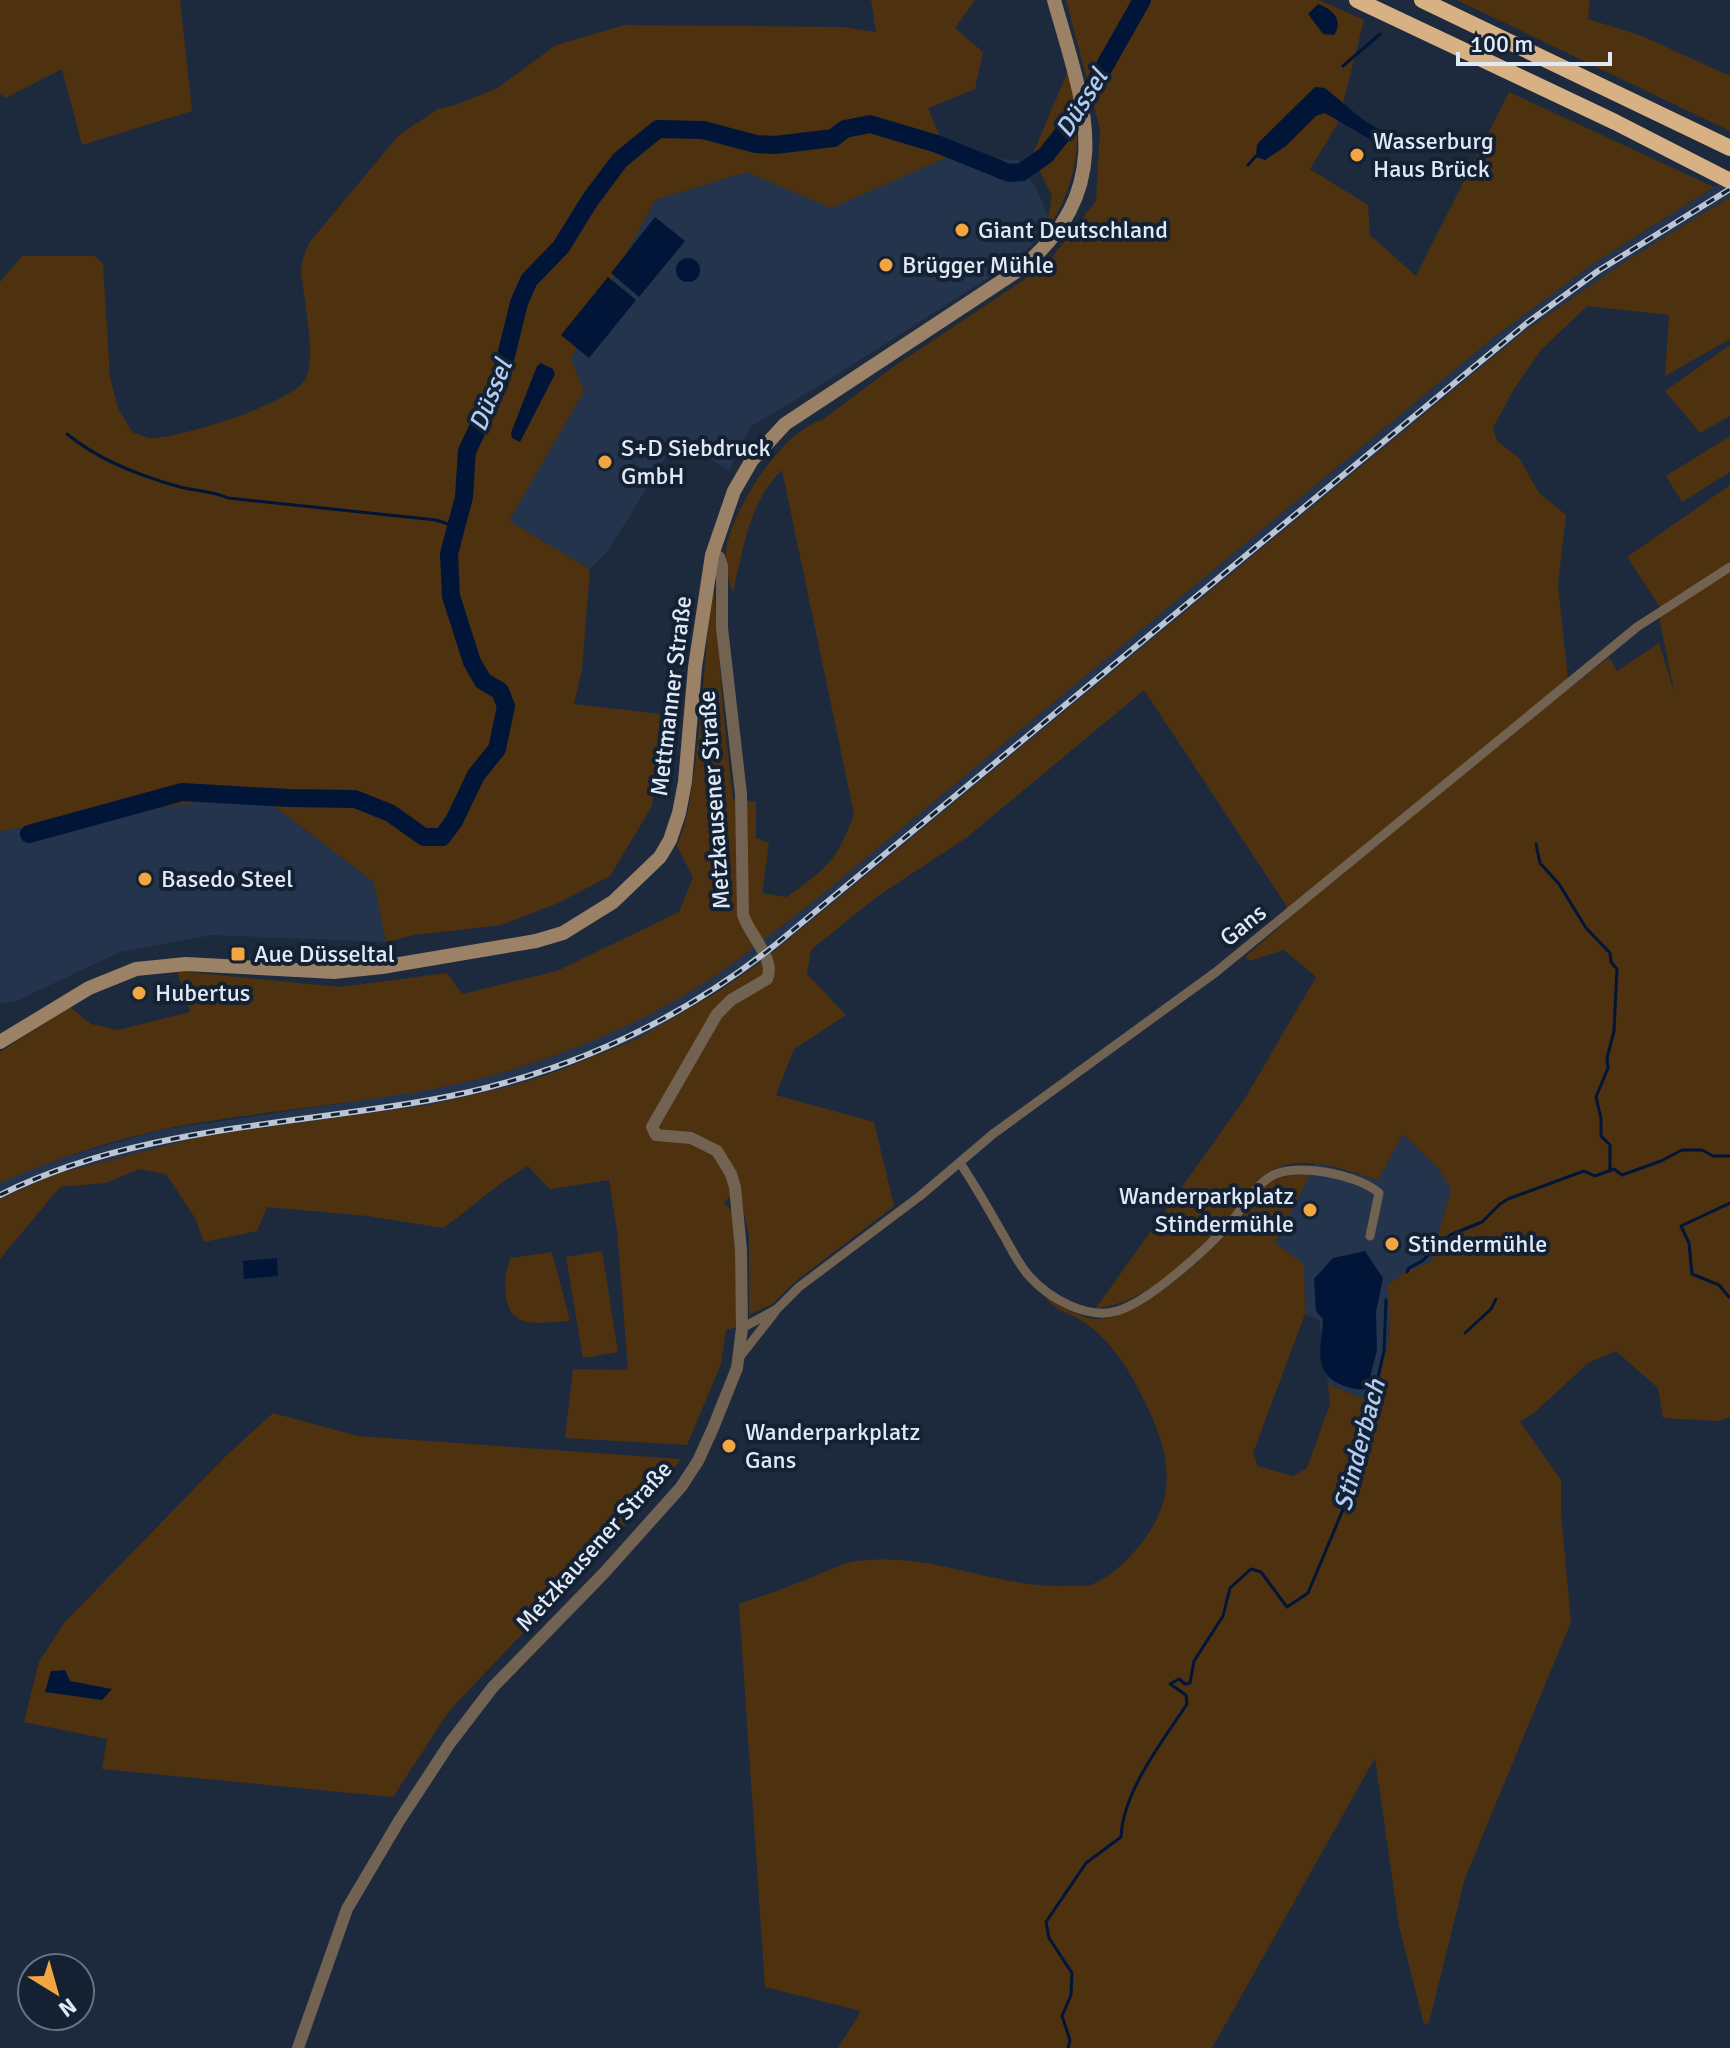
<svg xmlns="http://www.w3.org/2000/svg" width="1730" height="2048" viewBox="0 0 1730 2048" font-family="Signika,sans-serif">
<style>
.built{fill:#23344c}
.green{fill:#4e320f}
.water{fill:#001537}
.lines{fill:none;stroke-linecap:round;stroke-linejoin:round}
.stream{stroke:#001537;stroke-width:3}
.river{stroke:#001537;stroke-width:18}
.minor{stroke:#726251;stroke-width:9}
.tertiary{stroke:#726251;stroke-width:12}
.secondary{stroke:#9b8266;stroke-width:14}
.motorway{stroke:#d7b084;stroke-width:16}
.rail-casing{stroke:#bcc5d4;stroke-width:6}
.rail{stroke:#142133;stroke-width:3;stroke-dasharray:9;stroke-linecap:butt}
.poi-dot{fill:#f2a541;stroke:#142133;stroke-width:3}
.labels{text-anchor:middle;stroke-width:8;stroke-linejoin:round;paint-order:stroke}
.poi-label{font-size:24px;fill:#e0e9f6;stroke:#142133;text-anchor:start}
.street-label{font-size:24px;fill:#e0e9f6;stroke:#142133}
.water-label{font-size:26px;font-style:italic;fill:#b2cdf4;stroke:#142133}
</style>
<rect width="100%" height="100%" fill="#1d2a3e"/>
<path class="built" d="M948 157 1018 160 1039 194 1051 225 1018 259 841 372 750 427 729 471 678 437 608 551 590 569 509 521 584 391 571 358 655 200 747 172 831 208Z
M1730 177V197L1626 261 1525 331 761 962 671 1020 639 1038 592 1057 516 1085 428 1105 204 1136 57 1174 0 1199V1183L50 1161 160 1130 344 1103 465 1082 512 1070 553 1056 633 1022 703 983 814 901 1493 338 1594 263Z
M257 793 374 882 386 942 212 935 120 952 14 1002 0 1003V831Z
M1403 1134 1440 1169 1451 1189 1431 1263 1405 1272 1388 1285 1390 1335 1373 1403 1328 1384 1319 1320 1305 1314 1303 1264 1275 1243 1315 1163 1378 1180Z"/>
<path class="green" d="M0 0H180L192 111 82 145 62 69 5 98 0 94Z
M871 0H975L955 28 983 52 975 89 928 108 948 157 831 208 747 172 655 200 571 358 584 391 509 521 590 569 582 669 574 704 660 714 652 806 610 876 556 904 501 925 414 935 386 942 374 882 257 793 0 831V282L22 256H95L103 264 110 377 118 408 132 432C138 434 145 437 150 438 178 439 299 402 307 376 315 348 304 301 301 271L303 258 309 243 399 135 438 109 455 105 498 88 556 45 625 25 842 27 876 32Z
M1066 0H1319L1364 20 1338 123 1310 169 1368 205 1370 235 1416 276 1509 92 1714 187 1594 263 1493 338 814 901C783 924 753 949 722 971 660 1014 586 1047 514 1069 413 1100 306 1105 203 1122 133 1133 65 1154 0 1183V1052L70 1007 91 1024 118 1030 190 1012 177 971 340 987 447 973 462 994 557 971 679 912 693 877 677 846C689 816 692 788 696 756 704 697 706 637 713 578L724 718 733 799 756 802V838L769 843 762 893 787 897C827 868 837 861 854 814L782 470C749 502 743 549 733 593 728 581 725 564 726 550 732 509 782 431 822 420L896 365 1046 265 1096 201 1100 129Z
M1457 0H1590L1588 19 1642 36 1730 76V131Z
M1068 71 1076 108 1038 155 1031 158Z
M1077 134C1078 166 1067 197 1051 225L1048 217 1052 196 1039 169Z
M1730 197V339L1665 376 1669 315 1587 306 1541 350 1514 389 1493 428 1497 441 1519 458 1539 493 1566 515 1558 585 1569 689 1609 657 1617 671 1659 643 1675 695 1659 617 1730 572V1417L1718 1421 1663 1418 1658 1388 1616 1351 1588 1363 1535 1412 1520 1422 1561 1480V1513L1571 1622 1465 1878 1429 2023 1424 2024 1399 1926 1375 1758 1212 2048H838L861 2011 765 1987 739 1604C764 1595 789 1587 813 1577 837 1567 845 1561 871 1560 938 1555 1001 1589 1069 1586 1076 1586 1086 1587 1093 1584 1116 1574 1136 1552 1150 1531 1179 1486 1166 1445 1144 1400 1129 1369 1110 1339 1081 1320 1069 1313 1053 1310 1046 1297 1061 1304 1080 1319 1096 1319 1138 1321 1213 1251 1239 1220 1248 1209 1257 1190 1269 1183 1281 1175 1297 1175 1310 1174L1275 1243 1304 1264 1305 1314 1253 1453 1258 1466 1293 1476 1307 1468 1330 1404 1328 1384 1373 1403 1390 1335 1388 1285 1405 1272 1431 1262 1451 1189 1439 1169 1403 1134 1378 1180C1349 1172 1312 1156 1282 1166 1264 1172 1253 1190 1242 1203 1206 1243 1151 1304 1096 1308L1244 1100 1316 977 1284 950 1249 961 1245 957 1284 923 1286 905 1144 690 966 838 875 898 811 950 807 974 846 1015 794 1049 776 1095 874 1122 894 1206 792 1284 772 1304 749 1315V1234L739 1191 724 1202 734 1215 737 1327 726 1330 721 1364 687 1445 565 1438 573 1369 628 1370 617 1230 609 1180 550 1189 528 1166C497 1183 472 1208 443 1228L368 1216 267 1207 257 1231 204 1242 195 1218 166 1174 139 1169 106 1183 60 1187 0 1259V1199L56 1174 204 1136 428 1105 516 1085 558 1071 639 1038 719 991 761 962 1525 331 1626 261Z
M1730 345V416L1700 433 1665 391Z
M1730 436V472L1682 502 1666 476Z
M1730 485V564L1660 607 1627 557Z
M602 1251 618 1352 583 1358 566 1257Z
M552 1252 570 1321C556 1321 537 1325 524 1321 500 1315 503 1274 511 1258Z
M273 1413 358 1436 681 1459 661 1487 449 1711 393 1797 102 1769 107 1739 24 1722 39 1662 64 1623 224 1458Z"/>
<path class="water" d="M1318 4C1333 9 1344 21 1334 35L1323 34 1308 14Z
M1315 87 1325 88 1362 119 1391 137 1389 147H1383L1325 113 1316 116 1286 146 1265 160 1256 157 1257 144Z
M655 217 685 241 639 297 611 273Z
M676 270a12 12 0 1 1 24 0a12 12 0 1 1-24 0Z
M608 277 636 300 589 358 561 335Z
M541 363 553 369 555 374 520 442 512 438 511 433 537 366Z
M1365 1251 1383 1278 1376 1312 1377 1350 1367 1389C1357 1390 1352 1389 1342 1385 1311 1373 1322 1346 1323 1319L1316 1311 1314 1279 1333 1258Z
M277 1258 278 1276 244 1279 243 1261Z
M65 1670 70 1681 112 1689 102 1700 45 1692 51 1671Z"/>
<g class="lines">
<path class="stream" d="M1343 66 1380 34
M1248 165 1256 156
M67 434C100 461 140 476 180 487 196 491 212 491 228 498L436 520 457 527
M1536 844 1540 863 1559 884 1586 928 1610 953 1611 962 1617 969 1614 1031 1607 1058 1608 1068 1596 1097 1601 1118V1136L1610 1145V1171
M1407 1272 1409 1268 1422 1261 1450 1235 1482 1222 1500 1204 1508 1199 1584 1171 1595 1176 1614 1169 1622 1175 1661 1161 1682 1150H1702L1713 1156H1730
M1729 1297 1719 1285 1692 1274 1689 1243 1681 1226 1730 1203
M1465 1333 1491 1309 1496 1299
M1068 2048 1070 2040 1062 2016 1071 1995 1072 1973 1049 1938 1046 1922 1086 1863 1121 1837C1123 1791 1162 1742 1187 1704L1186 1695 1170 1684 1179 1679 1185 1684 1190 1683 1194 1661 1223 1616 1230 1588 1251 1569 1261 1572 1287 1607 1308 1593 1352 1488 1384 1351 1386 1300"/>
<path class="river" d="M29 834 182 792 289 798 355 799 390 813 424 837H442L454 821 476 775 497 749 506 706 500 691 483 681 472 662 451 596 449 554 464 497 467 451 499 384 519 303 529 280 561 247 590 200 620 160 658 129 703 130 756 144 775 145 833 138 845 129 870 124 937 144 1009 173 1022 172 1046 155 1075 118 1142 0"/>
<path class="minor" d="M960 1163C975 1185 988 1208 1001 1231 1010 1246 1018 1264 1030 1277 1049 1298 1087 1320 1117 1311 1149 1302 1208 1248 1231 1222 1243 1208 1254 1187 1270 1177 1294 1161 1359 1175 1379 1193L1370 1236
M742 1328 777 1309 799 1287 920 1196 993 1134 1216 972 1637 627 1730 567
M739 1358 775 1312"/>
<path class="tertiary" d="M298 2048 347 1909 399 1821 450 1743 493 1687 605 1572 681 1487 698 1461 713 1428 737 1368 742 1328 741 1250 735 1187 731 1174 717 1151 691 1138 656 1135 652 1127 717 1014 731 1000 767 979C776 959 750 936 743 915L741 794 722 628V566L719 557 712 555"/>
<path class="secondary" d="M0 1042 89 988 136 969 186 964 334 972 382 967 536 941 563 933 613 902 660 857 670 840 679 813 685 782 695 667 712 555 734 491 752 460 785 424 1023 267C1119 185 1083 103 1054 0"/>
<path class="motorway" d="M1357 0 1615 122 1730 181
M1422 0 1730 148"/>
<g class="rail-casing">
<path id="rail" d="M0 1195C134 1128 285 1126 430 1100 557 1077 674 1025 775 945L1527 323 1598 271 1730 189"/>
</g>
<use href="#rail" class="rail"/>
</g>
<g class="poi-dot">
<circle cx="1357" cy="155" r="8"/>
<circle cx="962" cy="230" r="8"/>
<circle cx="886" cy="265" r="8"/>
<circle cx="605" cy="462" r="8"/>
<circle cx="145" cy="879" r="8"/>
<rect x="230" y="946" width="16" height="16" rx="4"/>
<circle cx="139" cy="993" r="8"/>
<circle cx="1310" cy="1210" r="8"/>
<circle cx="1392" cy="1244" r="8"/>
<circle cx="729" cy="1446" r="8"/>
</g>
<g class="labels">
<g class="poi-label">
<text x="1373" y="149">Wasserburg<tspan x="1373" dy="28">Haus Brück</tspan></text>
<text x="978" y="238">Giant Deutschland</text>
<text x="902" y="273">Brügger Mühle</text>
<text x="621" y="456">S+D Siebdruck<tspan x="621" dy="28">GmbH</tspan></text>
<text x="161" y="887">Basedo Steel</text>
<text x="254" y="962">Aue Düsseltal</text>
<text x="155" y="1001">Hubertus</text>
<text x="1294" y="1204" text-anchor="end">Wanderparkplatz<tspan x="1294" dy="28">Stindermühle</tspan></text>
<text x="1408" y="1252">Stindermühle</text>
<text x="745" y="1440">Wanderparkplatz<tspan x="745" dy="28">Gans</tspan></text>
</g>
<g class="street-label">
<text transform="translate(671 696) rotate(-83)" y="8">Mettmanner Straße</text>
<text transform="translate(714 800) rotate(-94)" y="8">Metzkausener Straße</text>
<text transform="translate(1243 925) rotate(-39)" y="8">Gans</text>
<text transform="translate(594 1546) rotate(-48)" y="8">Metzkausener Straße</text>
</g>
<g class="water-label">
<text transform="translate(1081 103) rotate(-58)" y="9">Düssel</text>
<text transform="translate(490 395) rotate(-68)" y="9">Düssel</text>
<text transform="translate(1359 1445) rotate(-75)" y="9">Stinderbach</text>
</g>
</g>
<g transform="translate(56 1992) rotate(143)"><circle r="38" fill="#142133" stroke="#667181" stroke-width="2"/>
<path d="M0-6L14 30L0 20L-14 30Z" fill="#f2a541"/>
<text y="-12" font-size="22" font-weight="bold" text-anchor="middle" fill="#e0e9f6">N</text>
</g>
<path d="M1458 52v12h152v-12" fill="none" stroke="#e0e9f6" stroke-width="4"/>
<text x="1470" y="52" font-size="24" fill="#e0e9f6" stroke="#142133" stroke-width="6" paint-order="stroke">100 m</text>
</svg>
